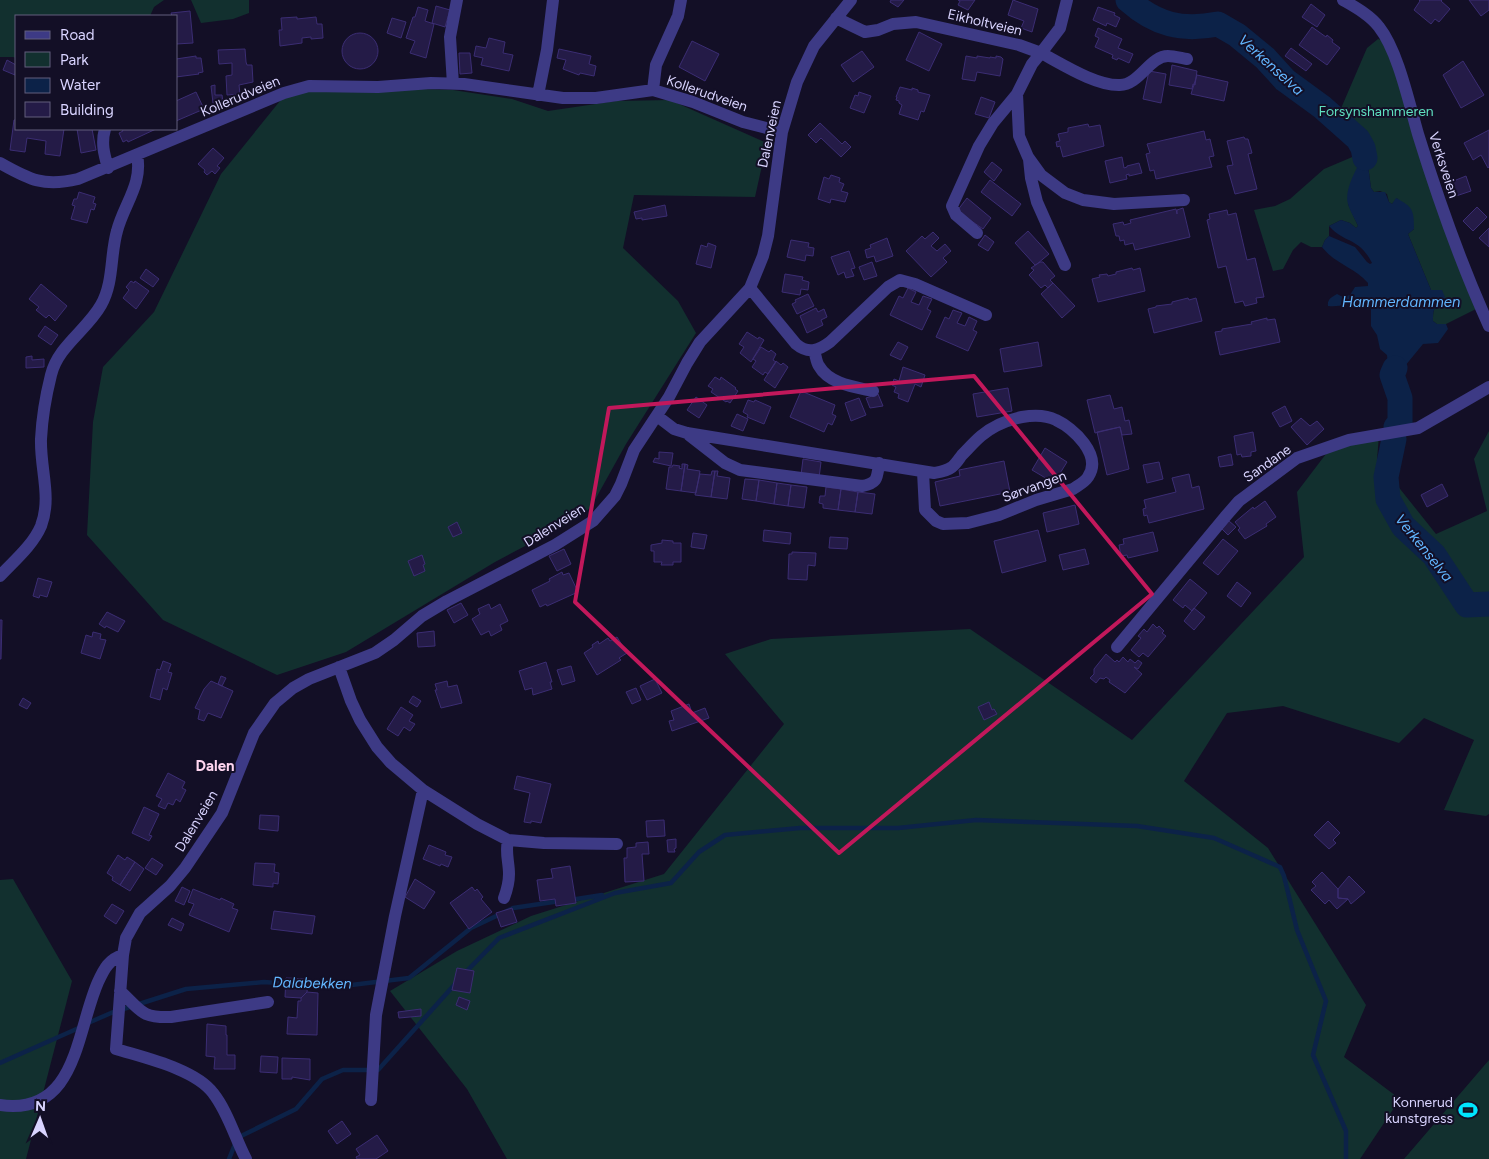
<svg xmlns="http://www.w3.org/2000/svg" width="1489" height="1159" viewBox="0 0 1489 1159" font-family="Figtree,sans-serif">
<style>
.green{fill:#12302f}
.water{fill:#0c2248}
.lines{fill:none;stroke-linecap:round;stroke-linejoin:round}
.stream{stroke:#0c2248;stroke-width:4.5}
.river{stroke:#0c2248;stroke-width:25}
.building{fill:#241b47;stroke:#3b2d73}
.minor{stroke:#3d3a85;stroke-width:12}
.marked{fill:none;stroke:#c2185b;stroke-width:4;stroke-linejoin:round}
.labels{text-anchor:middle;stroke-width:4;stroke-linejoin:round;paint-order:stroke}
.street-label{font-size:14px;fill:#d9d4ff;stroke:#130f26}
.park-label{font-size:14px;fill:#5fe0c0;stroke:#130f26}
.poi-label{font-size:14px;fill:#d9d4ff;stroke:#130f26;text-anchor:end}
.water-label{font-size:15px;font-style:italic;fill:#62b6ff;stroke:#130f26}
.neighbourhood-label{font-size:15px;font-weight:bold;fill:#ffd6f0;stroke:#130f26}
</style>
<rect width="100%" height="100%" fill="#130f26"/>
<path class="green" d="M0 0H164L154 7 150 16H16V58L13 57H0Z
M191 0H249V13L233 19 201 23Z
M1378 39 1387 42 1480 307 1446 324H1437L1433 321C1433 311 1433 306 1443 302L1442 290H1431L1408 234 1414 229 1397 198 1392 204 1389 202 1387 194 1380 191 1374 192 1371 188 1367 158H1365C1362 138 1350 132 1336 120L1367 48Z
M319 86 453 90 512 99 548 111 616 101 670 100 767 143 755 197 634 195 623 248 678 301 696 333 626 444 591 507 580 517 495 562 346 652 277 675 163 620 87 535 93 422 103 367 154 312 221 174 288 91Z
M1357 155 1362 159 1354 176 1348 204 1358 226 1356 228 1350 223 1341 220 1329 226V236L1325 240 1322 247H1311L1301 242 1293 250 1283 269 1273 271 1254 210 1275 206 1290 199 1324 169Z
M1489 431V814L1486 816 1444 810 1474 740 1424 718 1399 743 1283 706 1227 713 1184 781 1268 848 1366 1005 1344 1057 1400 1099 1360 1159H507L467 1089 390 991 457 951 531 916 664 874 784 724 725 654 771 639 970 629 1132 740 1304 557 1297 492 1332 446 1379 435 1377 460 1436 534 1487 511 1474 459Z
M13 879 72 981 26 1159H0V880Z
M1489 1060V1159H1404Z"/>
<path class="water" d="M1367 158 1371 188 1374 192H1385L1389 202 1392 204 1396 198C1413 207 1414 210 1414 229L1408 234 1431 290H1442L1445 297 1443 302C1433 306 1433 311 1433 321L1437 324H1446L1448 329 1438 343 1423 344 1400 372 1388 364 1387 355 1380 349 1377 335 1371 326V310L1369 304C1354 300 1342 308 1328 306 1327 299 1332 297 1337 294L1343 297 1350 295 1355 287 1368 286V283C1354 267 1335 264 1322 247L1325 240 1329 236 1355 247 1367 262 1370 264 1372 263C1359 237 1345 244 1329 226L1341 220 1350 223 1356 228 1358 226C1355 219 1350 211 1348 204 1344 191 1355 171 1362 159Z"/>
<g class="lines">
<path class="stream" d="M570 900 602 895
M464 974 499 938 615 893 671 883 699 852 725 835 800 828H898L976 820 1137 826 1214 838 1280 867 1284 876 1297 930 1326 1001 1313 1055 1346 1131V1159
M304 984 343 986 409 978 471 928 513 908 560 901
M88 1023 111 1013 186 989 264 982 291 984
M0 1063 81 1027
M239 1137 296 1109 322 1079 343 1070H378L456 983
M229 1159 235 1144"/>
<path class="river" d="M1128 0C1156 25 1182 31 1218 24L1237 35 1265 58 1285 80 1322 107 1358 139 1363 148 1365 158
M1395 368 1392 375 1400 398V423L1396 427
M1394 439 1386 477 1388 499 1403 526 1434 555 1467 605 1489 604"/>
</g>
<path class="building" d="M891 0H904L898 7 890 2Z
M958 0H975L968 10 958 5 960 1Z
M1013 0 1038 9 1032 32 1021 28 1024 21 1008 15Z
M1419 0H1442L1441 1 1450 9 1439 22 1435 19 1431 24 1414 10 1420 1Z
M1469 0H1489V10L1481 16Z
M1311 4 1325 15 1317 27 1302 17Z
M436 6 450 10 445 27 432 23Z
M418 7 428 10 425 21 434 24 426 58 410 53 415 41 406 38 413 17H415Z
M1098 7 1115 13 1114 15 1120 18 1116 27 1107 23 1106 26 1093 20Z
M190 11 193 43 176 44V16H172L171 13Z
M297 17V19L316 17 317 24H322L323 38 311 39V37L302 38V43L280 46 279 30H282L281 18Z
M392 18 406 22 401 38 387 33Z
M1312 27 1326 37 1327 35 1333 40 1332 42 1340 48 1327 65 1299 45Z
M1098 28 1122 39 1118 48 1133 54 1129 63 1118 58 1117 60 1112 58 1113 55 1095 47 1099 38 1095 36Z
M919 32 942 44 929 71 906 60Z
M342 51a18 18 0 1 1 36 0a18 18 0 1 1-36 0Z
M489 38 505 42 503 53 513 55 509 71 481 65 483 58 474 56 476 46 486 48Z
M692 41 719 54 705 81 679 67Z
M1291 48 1312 64 1306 71 1285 56Z
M245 49 246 62 247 65H252L253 82 239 85 240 94 227 95 226 76 232 75V63L219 64 218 50Z
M559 49 591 56 589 64 596 66 594 76 580 73 579 75 563 69 566 60 557 58Z
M862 51 874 67 853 82 841 65Z
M459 53H470L472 73 460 74Z
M196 56V58H201L203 72 198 73 199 74 176 77V59Z
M966 56 977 58V56L990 58V57L996 58V56L1001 57 1003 59 1000 76 977 72 975 81 962 79Z
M7 60 16 65 15 75 3 70Z
M1463 61 1484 95 1461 108 1443 75Z
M1172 65 1197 71 1195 85 1193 84 1192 89 1169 85Z
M1149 71 1166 74 1161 103 1143 99Z
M1197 75 1228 82 1224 101 1191 94Z
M215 85V95H222L223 102 213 103 211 86Z
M900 87 912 90V88L918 90V92L930 95 924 112 921 111 918 120 899 114 902 105 899 103V101L896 100 897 97H896Z
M196 92 204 109 176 121V101Z
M859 92 871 96 864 113 850 108 855 95 858 96Z
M981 97 995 102 989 118 975 114Z
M14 120H16V129H64L60 156 45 154 46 141 27 138 25 152 10 150Z
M820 123 842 144 845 141 851 147 841 157 821 138 816 143 808 135Z
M1088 124 1089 127 1100 125 1104 146 1063 157 1060 146 1057 147 1056 142 1060 141 1058 134 1068 132V128Z
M77 129H92L96 150 81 153Z
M122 129H156L128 142 127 140 123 142 119 133 123 131Z
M1489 130V167L1488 168 1481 155 1473 160 1464 143Z
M1204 131 1206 140 1210 139 1214 156 1209 157 1212 167 1156 179 1154 170 1150 171 1146 154 1150 153 1147 144Z
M1244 137 1245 139H1248L1252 153 1248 154 1257 189 1235 194 1227 166 1233 165 1227 141Z
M213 148 224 158 217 166 220 168 215 174 212 171 207 175 204 172 205 170 198 164Z
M1122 157 1124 168 1127 167V166L1139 163 1142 173 1129 176V174L1126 175 1127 179 1110 183 1105 161Z
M992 162 1002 170 994 181 984 172Z
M831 175 840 178 839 182 844 184 841 191 848 193 845 202 831 199 830 203 818 199 824 177 829 179Z
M1466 176 1471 191 1456 196 1451 182Z
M990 180 1021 204 1012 216 981 192Z
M79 192 95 197 93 203 96 204 94 210 91 209 87 223 71 219 75 206 72 205 74 199H77Z
M967 198 991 218 983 229 957 211Z
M665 205 667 216 642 220V218L636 219 634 212Z
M1477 207 1487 217 1473 231 1463 221Z
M1183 208 1190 237 1135 250 1133 243 1125 245 1124 240 1120 241 1119 236H1116L1113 224 1123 222 1124 225 1131 223 1130 220 1176 209 1177 214V210Z
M1227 210 1228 215 1236 213 1247 260 1255 258 1264 297 1256 298 1257 303 1245 306 1243 301 1235 303 1226 266 1218 268 1207 220 1210 219 1209 214Z
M1489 228V247L1479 238Z
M1028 231 1049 254 1037 264 1035 265 1015 243Z
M933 232 939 238 931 246 937 251 945 244 951 251 943 258 947 262 931 277 906 251 922 236 925 239Z
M985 235 994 242 988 251 978 245Z
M887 238 893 256 876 262 874 256 867 258 865 250 871 248 870 245Z
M791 240 809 243 808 247 814 248 813 256 806 255 805 261 787 257Z
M708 243 716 246 711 268 696 264 701 245 707 247Z
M849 251 855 268 851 269 854 276 846 278 844 272 838 275 831 257Z
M872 262 877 276 864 280 859 267Z
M1040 262H1043L1055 276 1050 280 1053 283 1048 288 1045 285 1041 288 1029 275 1034 270 1031 268Z
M1132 268 1133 270 1140 268 1145 291 1098 302 1092 279 1100 277 1099 275 1107 274 1108 276 1116 274V272Z
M146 269 159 279 153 287 140 278Z
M785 274 803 277 802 280 809 282 808 290 801 289 800 295 782 292Z
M131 281 134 283 135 281 149 291 136 309 123 298 129 290 126 287Z
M1053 283 1075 306 1062 318 1041 294Z
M41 284 67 306 55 321 49 315 46 318 36 310 39 307 29 299Z
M908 288 916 292 911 302 919 305 923 296 932 299 927 309 931 311 922 330 890 315 899 296 903 298Z
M808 294 814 306 797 314 792 304 796 302 795 300Z
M1188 298 1189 300 1196 298 1202 321 1154 333 1148 309 1156 307V306L1172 304V302Z
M816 308 818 312 824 309 827 317 821 320 823 325 807 333 800 316Z
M953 310 962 313 957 323 965 326 969 317 977 321 973 330 977 332 968 351 936 337 945 317 949 319Z
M1267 318V320L1275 319 1280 342 1220 355 1215 332 1222 331V329L1252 324 1251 322Z
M45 326 58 335 51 345 38 336Z
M747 332 758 339 759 337 764 340 751 362 740 353 744 347 739 344Z
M898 342 908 347 901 360 890 355Z
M1038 342 1042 366 1004 372 1000 349Z
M761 347 769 352 771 350 776 354 773 360 776 362 768 374 765 372 763 375 752 367 756 361 753 359Z
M32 356V360L44 359V367L26 368V357Z
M776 361 781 365 783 363 788 367 775 388 764 380Z
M903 367 925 375 921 387 915 384 908 402 898 398 899 394 894 392 896 387 892 385 894 379 899 381Z
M715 377 720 380 721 377 736 388 735 389 738 391 730 403 727 401 726 402 711 392 713 389 708 386Z
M1008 388 1012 411 977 417 973 394Z
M801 391 835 405 832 414 836 416 832 425 828 423 824 432 790 417Z
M878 394 883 406 870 408 866 398Z
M1110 395 1114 409 1122 407 1125 421 1129 420 1132 434 1122 435 1120 427 1095 433 1087 400Z
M696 397 707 405 699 418 687 410Z
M859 398 866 415 851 421 845 403Z
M748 400 754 402 755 400 771 407 764 424 747 417 748 415 743 412Z
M1285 406 1292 421 1280 427 1272 413Z
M737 414 748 419 743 431 731 426Z
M1301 418 1310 426 1317 421 1324 429 1307 445 1291 427Z
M1120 427 1129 469 1107 475 1097 432Z
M1253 432 1256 451 1251 452V456L1242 457 1241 454 1237 455 1234 436Z
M1045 448 1067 462 1054 483 1032 470Z
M659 452 673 453 671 466 653 462 655 458 659 459Z
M1231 454 1233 465 1220 467 1218 457Z
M803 459 821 462 819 478 801 475Z
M1004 461 1010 492 940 506 935 482 960 476 959 470Z
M1159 462 1163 479 1147 483 1143 465Z
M682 464H685L681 491 666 489 669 467H672L673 465 680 466 679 468 682 469Z
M685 464 688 465 687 469 700 471 696 493 681 491Z
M712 471H715L711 497 695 495 700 474 711 475Z
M715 471H718L717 476 730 478 727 499 711 497Z
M1189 474 1192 488 1199 486 1204 509 1149 523 1147 515 1144 516 1143 509 1146 508 1144 500 1176 492 1172 478Z
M745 479 759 480 756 501 742 499Z
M759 480 777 483 774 504 756 501Z
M777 483 791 485 788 506 774 504Z
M1442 484 1448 496 1427 507 1421 495Z
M791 485 807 487 804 508 788 506Z
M826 487 841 489 838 510 823 508V504L819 503 820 496H825Z
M841 489 858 492 855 512 838 510Z
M858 492 875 494 872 514 855 512Z
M1265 501 1276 517 1266 524 1267 526 1245 539 1238 530 1240 528 1235 522 1253 507 1254 509Z
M1075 505 1079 524 1047 532 1043 513Z
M1229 521 1236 527 1228 535 1222 529Z
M457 522 462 533 453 537 448 527Z
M764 530 791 533 790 544 763 541Z
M1038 530 1046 561 1002 573 994 541Z
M1153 532 1158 551 1128 558 1127 555 1121 556 1119 545 1124 544 1123 539Z
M693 533 707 535 704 549 691 547Z
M830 537 848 538 847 549 829 548Z
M1223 539 1238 551 1218 575 1203 563Z
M662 540 673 541V543H681V562H673V565H661L662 562H654V551H651V545L662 543Z
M564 549 571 564 557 571 549 556Z
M1085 549 1089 564 1063 570 1059 555Z
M792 552 816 553 815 566 808 565 807 580 788 579 789 554H792Z
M422 555 425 564 423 565 425 571 414 576 408 561Z
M562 572 563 575 569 573 578 592 547 606 546 604 540 607 532 590 550 581 549 579Z
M38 578 52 582 47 597 40 595 39 598 33 596Z
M1190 579 1207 593 1192 611 1185 605 1183 608 1173 600Z
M1237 582 1251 593 1241 607 1227 596Z
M461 603 468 615 454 623 447 610Z
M489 604 491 609 500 604 508 621 500 625 502 630 491 636 489 631 481 635 472 619 480 614 478 609Z
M1194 608 1205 617 1194 630 1184 621Z
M107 612 125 621 118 632 106 626 105 628 99 624Z
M0 620H2L1 659H0Z
M1153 624 1157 628 1159 626 1164 631 1162 633 1166 636 1148 657 1143 653 1139 657 1131 650 1141 638 1138 636 1144 629 1147 632Z
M434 631 435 646 418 647 417 633Z
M93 632 101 634 100 639 106 640 100 659 81 653 86 635 92 637Z
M617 637 627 653 619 658 621 660 597 675 584 653 593 647 592 645 598 641 599 644 608 638 610 641Z
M1106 654 1115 662 1117 660 1119 662 1123 657 1128 662 1130 659 1135 663 1138 660 1142 663 1138 669 1134 667 1142 674 1125 693 1109 682 1110 680 1106 677 1104 679 1100 678 1096 683 1090 678 1094 674V669Z
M163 661 171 664 168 672 172 673 167 690 163 688 160 700 150 697 157 669 160 670Z
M546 662 552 682H550L552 689 533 695 532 688 525 690 519 671Z
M571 666 575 681 562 685 557 670Z
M221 676 226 678 222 686 218 684Z
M655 679 662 693 647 700 640 686Z
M211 681 233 691 221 718 208 713 204 721 198 719 200 710 195 708 204 689Z
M447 681 448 687 457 685 462 703 441 708 435 690H437L435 684Z
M636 688 641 700 632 704 626 692Z
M413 696 421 701 417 707 409 702Z
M23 698 31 703 27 709 19 705Z
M989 702 992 710 994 709 997 714 984 720 978 707Z
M689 704 692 713 705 708 709 718 672 731 669 721 674 720 671 711Z
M401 707 413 715 409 721 415 724 410 731 404 727 398 736 387 729Z
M168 773 185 782 182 788 186 790 180 802 176 799 173 805 168 803 165 809 158 806 162 799 156 796Z
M517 776 551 784 541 823 531 821V823L524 822 530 793 514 789Z
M144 807 159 814 149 835 152 836 149 841 132 833Z
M260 815 279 816 278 831 259 829Z
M664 820 665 836 647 837 646 821Z
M1328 821 1340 833 1333 840 1336 843 1329 849 1314 835Z
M676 839V848L674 849 675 852H668L667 840Z
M648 842 649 854H642L644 881 625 882 624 858H627V848L636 847V843Z
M429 845 446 852 445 855 452 857 448 867 441 864 440 866 423 859Z
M118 855 125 860 127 857 135 862 120 885 112 880 113 877 107 873Z
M152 858 163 865 156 875 145 868Z
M135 862 144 869 130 891 120 885Z
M255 863 275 864 274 872 279 873 278 884 273 883V887L253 885Z
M570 866 576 903 556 906 555 899 540 901 537 880 553 878 551 869Z
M1322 872 1338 889V898L1348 899 1337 909 1329 900 1325 904 1311 890 1316 886 1312 882Z
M1349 876 1365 892 1351 904 1348 899 1338 898V889Z
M415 879 435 892 424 909 405 897Z
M182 887 190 891 184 905 175 901Z
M472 887 475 891 477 889 483 897 481 899 492 912 469 929 450 903Z
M193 889 220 900 221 898 234 904 232 908 238 910 229 932 189 915 194 904 188 902Z
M112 904 124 911 116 924 104 916Z
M512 908 517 922 501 927 496 913Z
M274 911 315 916 312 934 271 929Z
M172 918 184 924 181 931 168 925Z
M457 968 474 971 470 993 452 990Z
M286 978 308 979 307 992 301 998 285 997Z
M307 992 318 993 317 1035 287 1034 288 1017 297 1018 298 1001H301V998Z
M459 997 470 1001 467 1010 456 1005Z
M421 1009V1016L399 1018 398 1012Z
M207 1024 226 1026V1035H227V1055H235V1069H214L215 1057 206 1056Z
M261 1056 278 1057 277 1073 260 1072Z
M282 1058 310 1059V1080L292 1077V1079H282Z
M342 1121 351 1134 337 1144 328 1131Z
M377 1135 388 1151 376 1159H357L356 1157 360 1155 356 1149Z"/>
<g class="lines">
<path class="minor" d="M1343 0C1355 7 1370 15 1379 27 1398 51 1409 103 1418 134 1438 199 1461 264 1489 326
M836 18 865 32 878 30 893 24 916 22 1019 45 1041 53 1060 28 1067 0
M453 84 450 37 457 0
M653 90 656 65 678 16 681 0
M538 95 547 50 553 0
M105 129C101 143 104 154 108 168
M1029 159 1031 178 1037 202 1065 265
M0 163C30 180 44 187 78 179L284 93 309 86 378 87 431 83 464 84 563 98H596L653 90 693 102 743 122 782 132
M1184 200 1114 204 1083 200 1065 193 1041 175 1028 157 1019 136 1017 94 1032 64 1041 53C1062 64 1096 86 1120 85 1139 85 1150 56 1168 56 1174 56 1181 58 1187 59
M977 233 956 215 952 206 979 146 993 123 1017 94
M750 288 796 344C808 354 818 351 830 342L888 287 900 280 915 284 986 315
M814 351C816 355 816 362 819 366 829 384 855 387 873 391
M657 416 674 429 687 433 934 473C940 472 947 471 952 467 956 464 959 459 962 455 968 449 974 442 981 436 993 426 1007 420 1022 417 1033 415 1046 415 1056 420 1073 428 1103 455 1088 477 1085 482 1079 485 1073 489L1036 500 999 515 968 523 943 524 936 521 925 510 923 472
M689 435 725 463 740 470 862 486C878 483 877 478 879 463
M0 576C14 561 33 545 41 526 52 497 40 469 41 439 42 419 46 395 51 375 58 346 87 330 101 305 114 282 110 255 117 231 124 204 143 184 137 155
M1117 647 1225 517 1239 501 1297 458 1349 440 1418 428 1489 387
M339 667 351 701 360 720 377 747 391 763 423 790 477 824 508 840 544 843 617 844
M504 898C507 890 509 883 509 874 509 862 505 852 508 840
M120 991C141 1010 140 1018 171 1017L268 1002
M371 1100 376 1015 395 916 423 790
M0 1105C77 1116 76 1032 98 982 104 969 109 959 123 955
M246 1159C235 1138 228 1112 213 1093 195 1069 145 1058 116 1049L123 955 126 938 140 913 170 886 185 868 222 813 254 733 275 703 293 688 309 679 375 653 394 640 422 616 447 601 555 545 593 521 615 496 621 484 634 450 669 397 687 363 700 342 750 288 763 256 768 236 782 132 797 82 814 46 851 0"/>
</g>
<path class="marked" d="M974 376 1152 594 839 853 575 602 609 408Z"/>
<defs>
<g id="stadium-bare" transform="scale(1.5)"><path d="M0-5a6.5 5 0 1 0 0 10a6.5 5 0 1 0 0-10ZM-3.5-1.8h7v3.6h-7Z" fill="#00e5ff" stroke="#130f26" stroke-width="2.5" paint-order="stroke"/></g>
</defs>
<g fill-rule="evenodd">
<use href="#stadium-bare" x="1468" y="1110"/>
</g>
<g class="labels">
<g class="street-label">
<text transform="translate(985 22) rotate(13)" y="5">Eikholtveien</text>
<text transform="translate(707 93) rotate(19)" y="5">Kollerudveien</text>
<text transform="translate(240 96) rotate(-23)" y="5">Kollerudveien</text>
<text transform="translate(769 134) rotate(-78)" y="5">Dalenveien</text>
<text transform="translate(1444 165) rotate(72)" y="5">Verksveien</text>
<text transform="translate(1267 463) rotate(-35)" y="5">Sandane</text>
<text transform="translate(1034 486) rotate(-20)" y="5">Sørvangen</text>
<text transform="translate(554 525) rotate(-32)" y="5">Dalenveien</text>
<text transform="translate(196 821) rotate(-59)" y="5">Dalenveien</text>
</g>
<g class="park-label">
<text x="1376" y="116">Forsynshammeren</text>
</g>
<g class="poi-label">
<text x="1453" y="1107">Konnerud<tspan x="1453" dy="16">kunstgress</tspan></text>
</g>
<g class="water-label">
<text transform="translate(1271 65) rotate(42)" y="5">Verkenselva</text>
<text x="1401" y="307">Hammerdammen</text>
<text transform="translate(1424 548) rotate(51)" y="5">Verkenselva</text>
<text transform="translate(312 983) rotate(1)" y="5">Dalabekken</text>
</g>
<g class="neighbourhood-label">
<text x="215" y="771">Dalen</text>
</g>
</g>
<rect x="15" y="15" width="162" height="115" fill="#130f26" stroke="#625e7d"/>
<rect x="25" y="31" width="25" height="8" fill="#3d3a85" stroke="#625e7d"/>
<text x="60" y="40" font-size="15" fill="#d9d4ff">Road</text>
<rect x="25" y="52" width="25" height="15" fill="#12302f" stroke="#625e7d"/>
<text x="60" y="65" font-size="15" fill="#d9d4ff">Park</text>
<rect x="25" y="78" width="25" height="15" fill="#0c2248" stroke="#625e7d"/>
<text x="60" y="90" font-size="15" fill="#d9d4ff">Water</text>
<rect x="25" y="102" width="25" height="15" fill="#241b47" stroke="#625e7d"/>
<text x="60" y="115" font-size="15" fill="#d9d4ff">Building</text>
<g transform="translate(40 1119) rotate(2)" stroke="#130f26" stroke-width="4" paint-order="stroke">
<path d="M0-4L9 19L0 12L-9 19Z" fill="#d9d4ff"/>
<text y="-8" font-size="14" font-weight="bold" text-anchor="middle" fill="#d9d4ff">N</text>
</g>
</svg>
